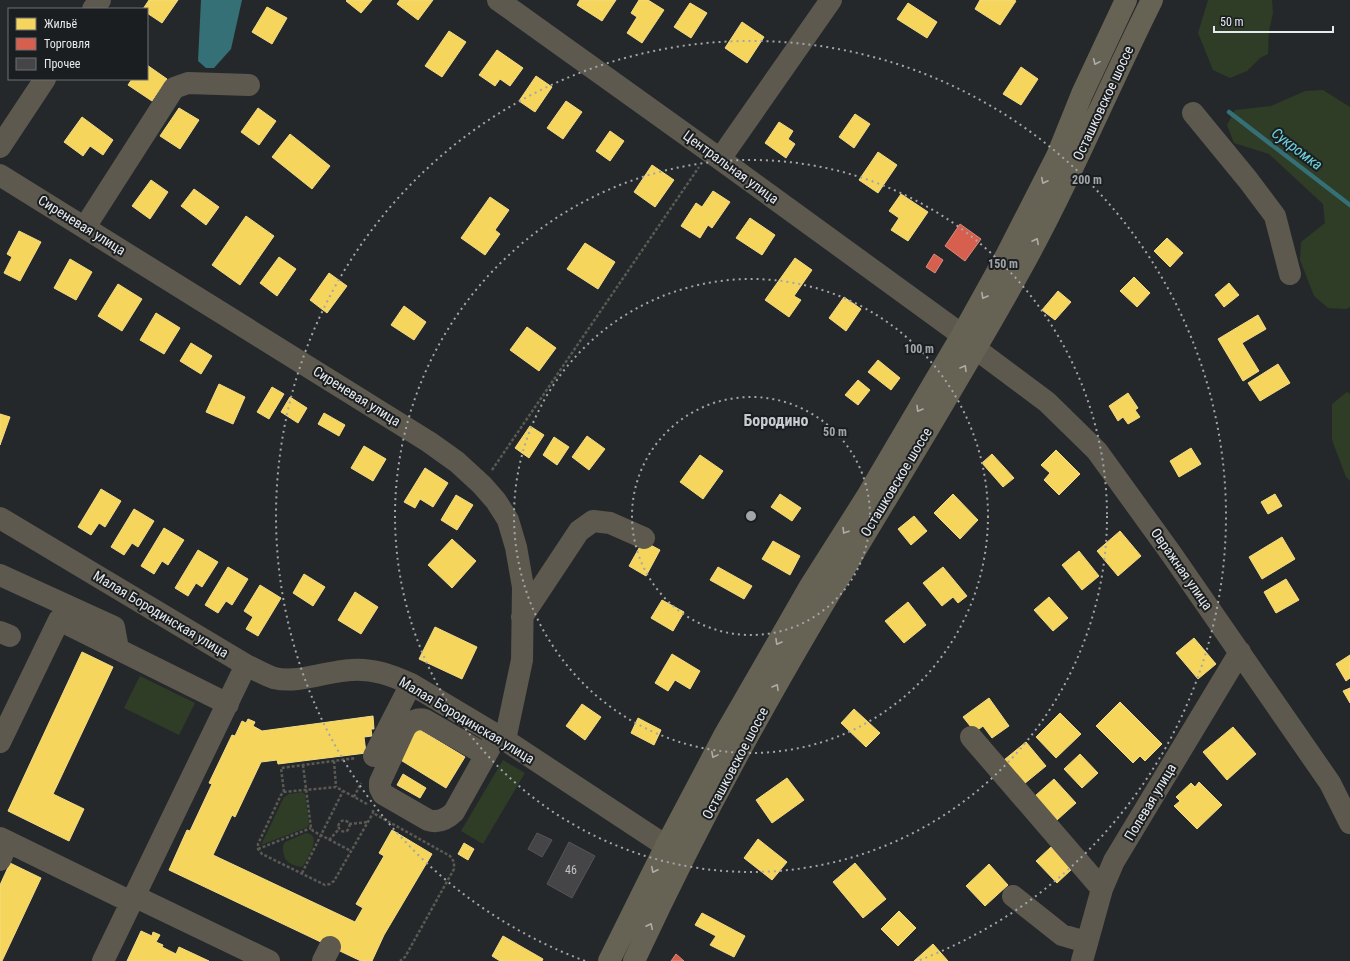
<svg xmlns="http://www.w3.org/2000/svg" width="1350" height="961" viewBox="0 0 1350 961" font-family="'Roboto Condensed',sans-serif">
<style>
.green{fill:#2f3c26}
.water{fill:#347076}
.homes{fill:#f6d55c;stroke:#f2db87}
.shops{fill:#d6604d;stroke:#db897d}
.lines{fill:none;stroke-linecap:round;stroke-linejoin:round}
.stream{stroke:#347076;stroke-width:4.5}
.building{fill:#454547;stroke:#545557}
.path{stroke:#5b5953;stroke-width:2.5;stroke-dasharray:3 2;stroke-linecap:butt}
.minor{stroke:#5d594e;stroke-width:22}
.major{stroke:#666254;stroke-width:22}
.oneway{stroke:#adada8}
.ring{fill:none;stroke:#a3a6a8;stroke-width:2;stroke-dasharray:2 4}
.labels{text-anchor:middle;stroke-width:4;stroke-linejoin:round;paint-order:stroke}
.number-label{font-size:12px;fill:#bec1c3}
.street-label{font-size:14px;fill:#e7eaec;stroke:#1b1e21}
.water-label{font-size:15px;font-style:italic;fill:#6dd5df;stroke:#1b1e21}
.quarter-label{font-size:16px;font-weight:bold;fill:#c6cbcf;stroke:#1b1e21}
.centre{fill:#a3a6a8;stroke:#1b1e21;stroke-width:2}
.ring-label{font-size:12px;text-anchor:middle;font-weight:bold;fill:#a3a6a8;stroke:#1b1e21;stroke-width:4;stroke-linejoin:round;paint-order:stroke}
</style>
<rect width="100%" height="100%" fill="#25282a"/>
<path class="green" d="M1208 0H1272L1273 13 1269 31 1268 54 1260 58 1247 71 1230 78 1213 70 1198 33Z
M1323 90 1350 107V307L1346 309 1328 308 1314 296 1300 260 1301 242 1325 223 1323 204 1269 154 1234 143 1227 125 1235 110 1271 106 1305 91Z
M1347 392 1350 394V481L1346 477 1332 440V404Z
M140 676 195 703 179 735 124 708Z
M503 760 525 773 483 844 461 831Z
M302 792 305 794 309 824 308 827 261 845 284 797 289 794Z
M306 833C323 835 308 857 303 866L301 867C287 864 283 860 283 846L285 842Z"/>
<path class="water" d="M201 0H242L231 49 214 68H206L198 61Z"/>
<path class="homes" d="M149 0H178L162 23 147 13V9H143Z
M347 0H372L361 13 346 1Z
M400 0H433L418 20 397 4Z
M580 0H616L602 21 577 5Z
M639 0H648L664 10 642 43 627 33 637 17 631 13Z
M980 0H1014L1016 1 1000 25 975 9Z
M690 3 707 13 691 38 674 27Z
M908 3 937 22 927 38 897 19Z
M267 7 287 18 272 44 252 32Z
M742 22 764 37 747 63 725 48Z
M449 31 466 42 442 77 425 66Z
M497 50 523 68 510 86 500 79 495 86 479 75Z
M147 65 167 79 152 101 128 85 132 79H147Z
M1021 67 1038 79 1021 105 1003 94Z
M536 76 552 87 535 112 519 101Z
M566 101 582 112 563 139 547 128Z
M179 108 199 120 180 149 160 136Z
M258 108 276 121 259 145 241 132Z
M855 114 870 124 854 148 839 137Z
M82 117 113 140 103 155 90 146 83 156 64 142Z
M779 122 793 131 788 139 795 144 786 158 765 143Z
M610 131 624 141 610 161 596 151Z
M290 134 330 166 312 189 272 157Z
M878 152 897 165 878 193 859 180Z
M652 165 674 180 655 207 634 192Z
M151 180 168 192 150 219 132 206Z
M194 189 219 207 206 225 181 206Z
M713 191 730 202 712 228 708 225 700 238 681 226 696 203 702 207Z
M901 194 928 212 908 241 891 230 899 218 889 211Z
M490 197 509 210 495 230 500 234 485 255 461 238Z
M246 216 274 236 240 285 212 265Z
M750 218 775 235 762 255 736 238Z
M19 231 41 242 20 281 4 273 12 257 7 254Z
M1167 238 1183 253 1170 267 1154 251Z
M585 243 615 262 598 289 567 269Z
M279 257 296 269 277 296 260 283Z
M795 258 812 270 794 296 801 300 789 317 765 300Z
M70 259 92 272 76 300 54 288Z
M329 273 347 286 327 313 310 300Z
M1134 277 1150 293 1137 307 1120 291Z
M1229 283 1239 295 1224 307 1215 295Z
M118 284 142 299 122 331 98 316Z
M1058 291 1071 302 1055 320 1042 310Z
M844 297 861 309 846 331 829 318Z
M404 306 426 322 414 340 391 325Z
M156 313 180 328 164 354 140 340Z
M1258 315 1266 329 1242 343 1259 371 1243 381 1218 339Z
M527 327 556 348 539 371 510 350Z
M191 343 212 356 201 374 180 361Z
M878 360 900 378 891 390 868 372Z
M1278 364 1290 383 1260 401 1248 383Z
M858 380 870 390 858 405 845 395Z
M219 384 245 397 233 424 206 412Z
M272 387 284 394 269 419 257 412Z
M1128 393 1138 408 1135 410 1140 417 1128 424 1123 417 1118 421 1109 406Z
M290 397 307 408 298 423 281 412Z
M324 413 345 425 339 436 318 424Z
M0 414 10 417 0 445Z
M530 426 544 435 529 458 515 448Z
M587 436 605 449 589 470 572 457Z
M554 437 569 447 557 465 543 455Z
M364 446 386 459 373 481 351 468Z
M1191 448 1201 464 1179 477 1170 461Z
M1056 450 1080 474 1059 495 1044 480 1050 473 1041 465Z
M992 454 1014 478 1003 487 982 463Z
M700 455 723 471 703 499 680 482Z
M425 468 448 483 433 507 420 499 415 508 404 502Z
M101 489 121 501 105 527 99 523 91 535 78 527Z
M780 494 801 508 792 521 771 507Z
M953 494 978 520 960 539 934 513Z
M1275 494 1282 506 1268 514 1261 502Z
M456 495 473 505 457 530 441 520Z
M134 509 154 521 138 547 132 543 124 555 111 547Z
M914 516 927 531 911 545 898 529Z
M164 528 184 540 168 565 162 561 154 574 141 566Z
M1120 531 1141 556 1118 576 1097 551Z
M1282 537 1295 559 1262 579 1249 557Z
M452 539 476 561 452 588 428 565Z
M643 541 660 550 646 576 629 566Z
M773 541 800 556 790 575 762 559Z
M198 550 218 562 202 587 196 583 188 596 175 588Z
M1079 551 1099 576 1082 590 1062 565Z
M228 567 248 579 232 605 226 601 218 613 205 605Z
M718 567 752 586 744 599 710 580Z
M943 567 967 596 958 603 953 597 942 606 923 583Z
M304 574 325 587 313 606 293 593Z
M1286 579 1299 600 1276 613 1264 592Z
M260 585 281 598 258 636 246 629 253 617 244 611Z
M355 592 378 607 361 634 338 620Z
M1049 597 1068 618 1053 631 1034 610Z
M662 600 684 612 673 631 651 618Z
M908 602 926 625 904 643 885 621Z
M435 627 477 647 462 679 419 659Z
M1194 638 1216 664 1198 679 1176 653Z
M82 652 113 667 53 794 84 809 69 841 8 811Z
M672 654 700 671 690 689 675 680 668 691 655 683Z
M1350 655V678L1346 681 1336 664Z
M1350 688V703L1343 691Z
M989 698 1009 726 992 738 983 726 975 732 963 717Z
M1120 702 1162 744 1145 761 1140 756 1133 763 1096 726Z
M582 704 601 717 585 740 566 726Z
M854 709 880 733 866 747 841 723Z
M1060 713 1081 734 1056 758 1036 737Z
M373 716 374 729H371L372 736 364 737 366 753 278 764 277 760 261 762 235 817 232 815 213 855 355 922 363 908 356 904 384 856 379 853 392 830 432 854 384 935 372 961H361L169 870 187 830 190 831 212 784 209 783 232 735 235 736 242 721 246 723 248 719 255 722 253 726 262 731Z
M638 718 661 730 654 745 631 733Z
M1233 727 1256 754 1227 780 1203 752Z
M417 728 465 757 446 788 399 759Z
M1026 742 1046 766 1024 784 1004 760Z
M1080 754 1098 773 1082 788 1064 769Z
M403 774 426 788 420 798 397 785Z
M787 778 804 800 772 823 756 800Z
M1054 779 1076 803 1057 820 1035 796Z
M1199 782 1222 805 1197 829 1174 806 1180 801 1176 797 1191 783 1195 787Z
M758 839 787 862 772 880 744 858Z
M464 843 474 849 468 860 458 854Z
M1051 847 1072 869 1057 883 1036 861Z
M10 863 41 878 2 961H0V885Z
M855 863 886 899 863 918 833 882Z
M989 864 1008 885 985 906 966 886Z
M899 911 916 928 898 946 881 929Z
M702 913 745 936 734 957 710 945 716 936 695 925Z
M141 931 152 936 153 932 160 935 156 942 163 945 162 947 176 954 179 947 209 961H127Z
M503 936 543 959 542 961H500L492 956Z
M933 944 948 961H914Z"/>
<path class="shops" d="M960 224 981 239 965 261 945 246Z
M934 254 943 260 935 273 926 267Z
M676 954 684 961H671Z"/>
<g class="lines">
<path class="stream" d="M1229 112 1350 205"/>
</g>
<path class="building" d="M537 833 552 840 542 857 528 849Z
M569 842 595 856 572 898 547 884Z"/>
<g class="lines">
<path class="path" d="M492 470 699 167
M334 761 336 787
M303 765 311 828 313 831 351 851
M284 792 281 768 356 758
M354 797 361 783
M367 804 336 787 284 792 281 795 258 844V849L262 854 325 885 330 884 334 881 373 813
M373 810V813L450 856 454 862V869L405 957 400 961
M338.5 826a5.5 5.5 0 1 1 11 0a5.5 5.5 0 1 1-11 0Z
M349 824 368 822
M329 840 339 829
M258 849 311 828
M302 873 343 791"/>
<path class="minor" d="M498 0 720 159 962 335
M93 9 100 0
M1193 113 1248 180 1275 216 1290 274
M0 147 45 79
M720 159 831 0
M0 175 429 442 457 462 482 485 496 501 508 520 516 547 523 587 522 660 505 740
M85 227 174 88 188 83 249 85
M976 349 1047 402 1097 451 1170 552 1330 783 1350 823
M0 518 246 665C255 669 265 675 274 678 298 684 327 671 351 670 372 668 391 675 411 684L505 740 666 846
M0 575 114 627 118 649
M522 617 579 531 593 521 610 523 644 538
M0 632 10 636
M971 737 1102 889
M0 742 59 620 228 704
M486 755 425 720C418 718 410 721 405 728L380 782V788L383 794 428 820C438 823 447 819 454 812L497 735
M374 756 411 684
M0 838 131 902
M0 860 8 842
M134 896 269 961
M1013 896 1062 935 1086 942
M103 961 246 665
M323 961 330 947
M1082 961 1102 889 1114 861 1240 652"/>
<path class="major" d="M609 961 666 846 725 734 809 588 866 498 962 335 1007 254 1057 156 1082 94 1126 0
M634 961C668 888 704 816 743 745 831 583 933 428 1022 267 1070 180 1108 88 1152 0"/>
</g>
<defs><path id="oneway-chevron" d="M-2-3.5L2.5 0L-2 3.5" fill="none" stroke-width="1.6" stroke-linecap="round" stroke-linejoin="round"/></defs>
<g class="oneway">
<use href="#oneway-chevron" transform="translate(1096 62) rotate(114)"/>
<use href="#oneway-chevron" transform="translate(1044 181) rotate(117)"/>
<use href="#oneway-chevron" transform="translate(1036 241) rotate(-63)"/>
<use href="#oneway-chevron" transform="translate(984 296) rotate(119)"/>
<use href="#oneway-chevron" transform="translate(964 368) rotate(-59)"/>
<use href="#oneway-chevron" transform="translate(919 409) rotate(121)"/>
<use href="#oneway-chevron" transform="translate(845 531) rotate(122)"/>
<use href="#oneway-chevron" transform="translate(778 642) rotate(120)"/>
<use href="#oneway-chevron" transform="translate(776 687) rotate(-60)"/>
<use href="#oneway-chevron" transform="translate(714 755) rotate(118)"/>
<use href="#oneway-chevron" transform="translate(654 870) rotate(117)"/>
<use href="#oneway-chevron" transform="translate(650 926) rotate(-64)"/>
</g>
<g class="ring">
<circle cx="751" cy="516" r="119"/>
<circle cx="751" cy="516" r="237"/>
<circle cx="751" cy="516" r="356"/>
<path d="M585 961A475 475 0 1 1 917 961"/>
</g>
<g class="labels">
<g class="number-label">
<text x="571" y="874">46</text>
</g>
<g class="street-label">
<text transform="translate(1103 103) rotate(-65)" y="5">Осташковское шоссе</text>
<text transform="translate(731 167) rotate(36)" y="5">Центральная улица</text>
<text transform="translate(82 225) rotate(32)" y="5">Сиреневая улица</text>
<text transform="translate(357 396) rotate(32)" y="5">Сиреневая улица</text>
<text transform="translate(896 482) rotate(-59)" y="5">Осташковское шоссе</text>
<text transform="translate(1182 569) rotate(55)" y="5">Овражная улица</text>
<text transform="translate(161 614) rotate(31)" y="5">Малая Бородинская улица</text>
<text transform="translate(467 720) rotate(31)" y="5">Малая Бородинская улица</text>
<text transform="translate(735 763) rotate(-62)" y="5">Осташковское шоссе</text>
<text transform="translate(1150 802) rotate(-59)" y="5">Полевая улица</text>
</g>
<g class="water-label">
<text transform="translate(1297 149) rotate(37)" y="5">Сукромка</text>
</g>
<g class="quarter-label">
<text x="776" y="426">Бородино</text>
</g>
</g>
<circle cx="751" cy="516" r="6" class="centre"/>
<g class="ring-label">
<text x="1087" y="184">200 m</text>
<text x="1003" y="268">150 m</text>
<text x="919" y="353">100 m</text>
<text x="835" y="436">50 m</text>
</g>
<rect x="8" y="8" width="140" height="72" fill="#1b1e21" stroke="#6d7072"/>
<rect x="16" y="18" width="20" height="12" fill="#f6d55c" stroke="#6d7072"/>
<text x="44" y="28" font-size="12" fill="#e7eaec">Жильё</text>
<rect x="16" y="38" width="20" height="12" fill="#d6604d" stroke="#6d7072"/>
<text x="44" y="48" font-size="12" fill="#e7eaec">Торговля</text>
<rect x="16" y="58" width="20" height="12" fill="#454547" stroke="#6d7072"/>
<text x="44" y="68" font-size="12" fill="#e7eaec">Прочее</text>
<path d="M1214 26v6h119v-6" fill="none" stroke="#e7eaec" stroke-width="2"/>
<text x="1220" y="26" font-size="12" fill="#e7eaec" stroke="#1b1e21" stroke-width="3" paint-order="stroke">50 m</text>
</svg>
